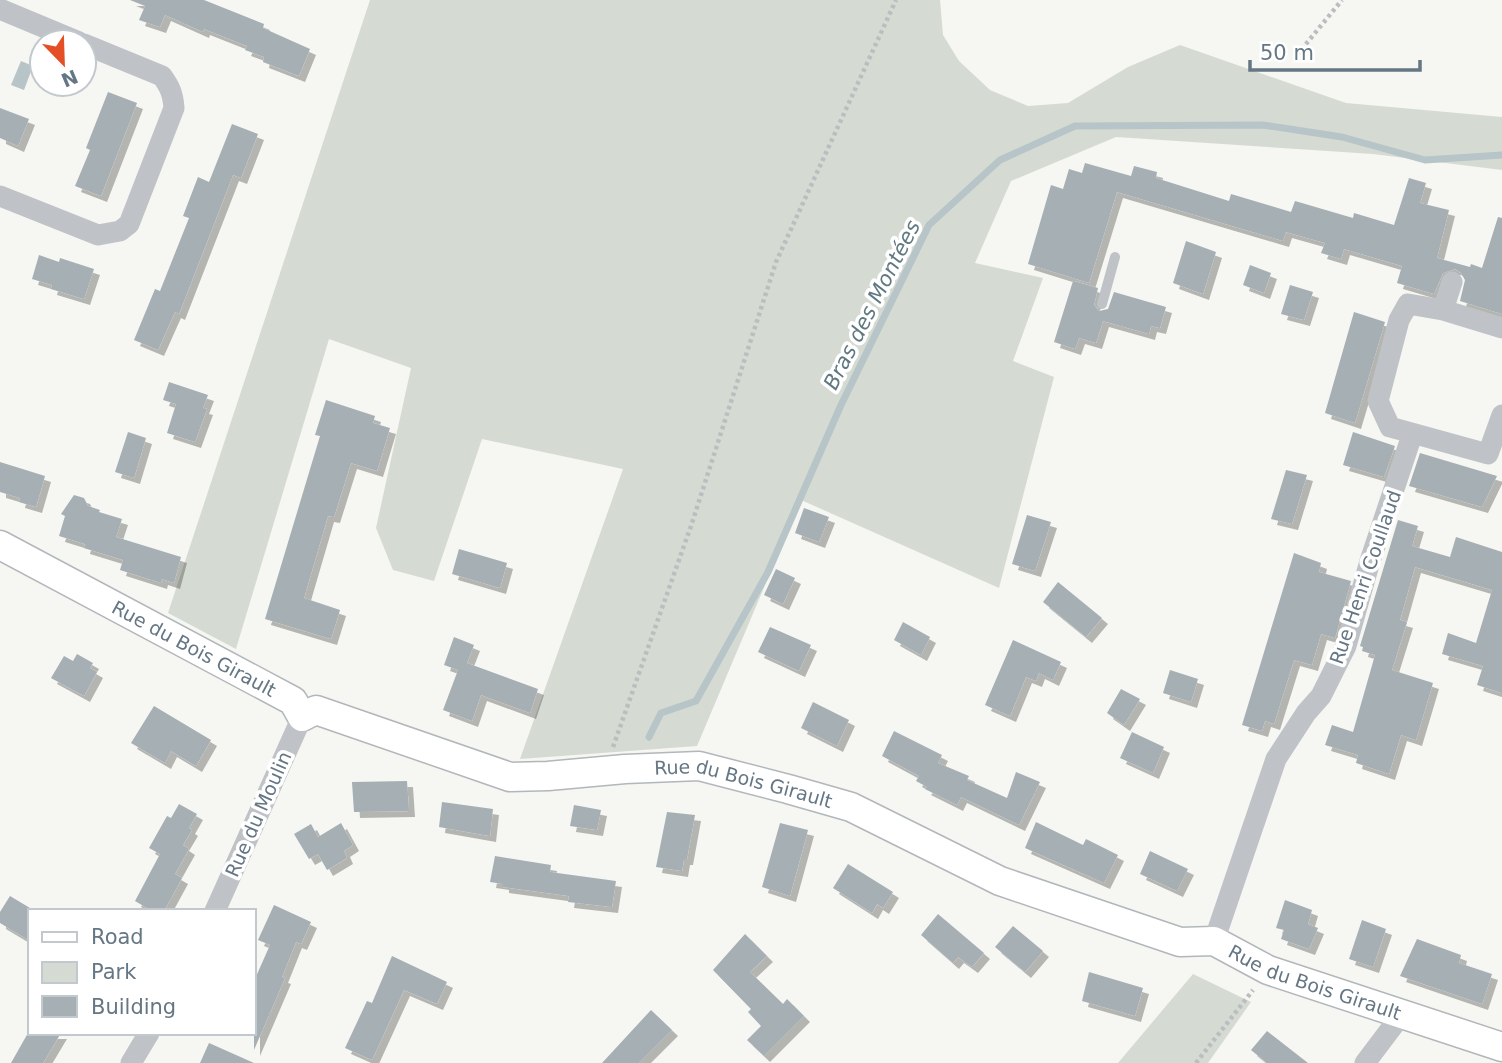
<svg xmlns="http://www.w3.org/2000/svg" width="1502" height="1063" viewBox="0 0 1502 1063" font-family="'DejaVu Sans',sans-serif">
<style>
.green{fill:#d5dbd2}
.water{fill:#b7c4c8}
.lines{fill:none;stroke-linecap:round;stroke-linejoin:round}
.stream{stroke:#b7c4c8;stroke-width:7}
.building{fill:#a6afb4;filter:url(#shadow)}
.secondary-casing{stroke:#b1b7bb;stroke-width:31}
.path{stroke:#bbbdc0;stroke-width:4.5;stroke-dasharray:3.5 3.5;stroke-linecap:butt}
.lane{stroke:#bfc3c7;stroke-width:10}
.street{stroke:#bfc3c7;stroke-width:21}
.secondary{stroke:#fff;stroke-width:28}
.labels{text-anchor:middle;stroke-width:7;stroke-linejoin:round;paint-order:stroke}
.street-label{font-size:19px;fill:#657684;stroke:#fff}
.water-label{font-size:21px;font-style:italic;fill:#607880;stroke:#fff}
</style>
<defs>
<filter id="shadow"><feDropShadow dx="6" dy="6" stdDeviation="0" flood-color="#0004"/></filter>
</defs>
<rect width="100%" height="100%" fill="#f6f6f2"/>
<path class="green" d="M370 0H940L943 35 959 61 990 90 1028 106 1068 103 1128 67 1180 45 1346 103 1502 117V170L1373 154 1116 137 1011 181 975 263 1043 278 1013 361 1054 377 999 588 801 500 697 746 520 759 623 469 482 439 434 581 393 570 376 528 411 368 329 339 236 649 168 613Z
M1193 974 1251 1002 1208 1063H1118Z"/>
<path class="water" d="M21 61 33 66 24 90 11 85Z"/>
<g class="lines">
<path class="stream" d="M649 737 661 713 696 701 768 572 841 405 929 225 1000 160 1075 126 1263 125 1342 137 1425 160 1502 155"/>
</g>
<path class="building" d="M130 0H204L264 24 263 28 310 49 299 76 263 62 264 57 245 50 247 46 204 29 203 32 165 15 160 27 139 20 145 6Z
M108 92 137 103 101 196 75 186 90 150 86 148Z
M0 108 29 119 18 146 0 138Z
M232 124 258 134 241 178 233 175 179 314 175 312 158 350 134 340 155 289 160 291 189 218 183 216 198 177 209 182Z
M1085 163 1131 176 1134 166 1157 172 1156 178 1229 201 1231 194 1291 212 1295 201 1353 218 1354 213 1394 225 1409 178 1426 183 1420 203 1449 210 1437 258 1470 267 1471 264 1482 268 1498 217 1502 218V314L1460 301 1465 280 1461 273 1455 269 1443 273 1434 294 1397 283 1402 266 1344 249 1341 259 1321 253 1325 243 1286 232 1283 241 1117 192 1089 283 1028 264 1051 185 1063 189 1069 169 1082 173Z
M1186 241 1216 252 1203 294 1173 283Z
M39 255 59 262 60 258 94 269 84 299 51 289 52 285 32 279Z
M1250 265 1271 273 1264 293 1243 285Z
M1073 281 1098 288 1094 305 1099 311 1108 309 1114 292 1166 307 1160 328 1151 326 1149 334 1103 321 1096 343 1079 338 1075 349 1054 342Z
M1290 285 1313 292 1304 320 1281 314Z
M1354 312 1385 322 1355 423 1325 413Z
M169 382 208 395 203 408 207 409 195 442 167 433 176 404 163 400Z
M326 400 375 416 373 423 390 428 377 471 351 463 334 517 328 516 304 598 340 610 331 639 265 619 320 436 315 435Z
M128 432 146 438 134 478 115 472Z
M1353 432 1395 446 1384 477 1343 465Z
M1420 453 1497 476 1482 507 1409 486Z
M0 462 45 476 36 507 19 502 20 498 0 492Z
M1286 470 1307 475 1292 524 1271 519Z
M74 495 84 498 88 506 100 510 99 512 122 519 116 537 181 557 174 583 162 579 161 583 120 570 123 560 84 548 85 544 59 536 65 516 61 514Z
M804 508 829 517 819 542 795 533Z
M1027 515 1051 522 1035 571 1012 564Z
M1398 520 1418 526 1412 546 1450 557 1456 537 1502 552V693L1477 685 1483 666 1442 654 1448 633 1476 643 1492 590 1415 567 1400 620 1407 622 1392 670 1433 683 1416 740 1401 735 1389 774 1356 763 1358 755 1325 745 1332 725 1353 732 1375 655 1362 651 1363 647 1360 646Z
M459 549 507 563 500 588 452 574Z
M1294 553 1321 563 1319 572 1351 581 1335 638 1321 634 1312 665 1294 660 1274 724 1265 721 1262 731 1242 725Z
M776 569 795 578 783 604 764 595Z
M1058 582 1102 618 1086 637 1043 602Z
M903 622 930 637 921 655 894 640Z
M770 627 811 645 799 671 758 652Z
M454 637 474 645 467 663 538 689 530 713 481 695 472 721 443 710 458 670 444 665Z
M1013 640 1061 662 1053 680 1039 673 1036 681 1026 677 1010 716 985 705Z
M77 654 93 663 90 668 97 672 84 696 51 678 64 656 73 661Z
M1170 670 1198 679 1191 702 1163 693Z
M1121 689 1140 699 1124 725 1107 713Z
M813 702 849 720 837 746 801 728Z
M154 706 211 740 196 766 171 751 165 763 131 743Z
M894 731 942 755 938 763 969 776 967 780 1007 798 1016 772 1040 782 1019 825 961 797 957 805 925 789 927 787 916 781 919 776 882 756Z
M1132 732 1164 747 1153 773 1120 758Z
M407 781 409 811 354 812 352 782Z
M442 802 493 809 490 836 439 827Z
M179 804 197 814 189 828 192 830 183 845 189 849 175 874 182 878 164 911H152L135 901 160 854 149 848 167 816 171 818Z
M574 805 601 810 597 830 570 826Z
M667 812 695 815 687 859H684L682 871 656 867Z
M1036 822 1083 845 1086 839 1118 855 1104 883 1025 848Z
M341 823 353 845 344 851 347 858 327 870 318 854 309 859 294 834 311 824 318 837Z
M780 823 808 830 790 896 762 887Z
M1150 851 1188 869 1177 891 1140 874Z
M495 856 551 865 550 872 616 881 612 907 568 902 569 896 503 887V884L490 882Z
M848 864 893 892 883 908 877 904 872 913 833 888Z
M10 896 30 908V941L0 923V912Z
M1285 900 1312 910 1308 924 1318 928 1309 949 1281 939 1284 930 1276 928Z
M274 905 311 922 301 944 296 942 282 977 285 978 254 1050V981L270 945 258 940Z
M938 914 984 953 972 967 958 957 953 963 921 935Z
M1362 920 1386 929 1373 967 1349 959Z
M1013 926 1043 951 1025 972 995 947Z
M745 934 767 956 750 972 783 1004 787 999 804 1016 764 1056 747 1040 761 1026 748 1012 751 1009 713 970Z
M1417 939 1461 955 1459 963 1492 974 1482 1004 1400 976Z
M392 956 447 982 437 1004 404 990 372 1060 345 1048 367 1001 372 1003Z
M1089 972 1143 988 1135 1016 1082 1001Z
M651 1010 672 1030 639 1063H602Z
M1267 1031 1308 1063H1267L1251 1050Z
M28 1033H61L43 1063H11Z
M209 1043 254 1063H200Z"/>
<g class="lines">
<g class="secondary-casing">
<g id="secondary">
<path id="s1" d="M0 545 293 701 302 717 316 710 510 777 548 776 625 769 699 766 788 789 851 807 1000 881 1180 942 1214 941 1268 970 1502 1047"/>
</g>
</g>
<path class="path" d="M1297 55 1342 0
M613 747 691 526 776 262 896 0
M1196 1063 1253 990"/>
<path class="lane" d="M1102 304 1115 257"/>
<path class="street" d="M0 9 79 42
M0 196 98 235 120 231 129 224 174 108C173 94 170 87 162 76L84 44
M1443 310 1452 282
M1502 328 1443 310 1408 304 1399 320 1378 401 1390 427 1488 454 1502 415
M215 911 302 717
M1214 941 1276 759 1306 713 1321 696 1346 646 1370 561 1412 435
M131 1063 149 1033
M1365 1063 1402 1014"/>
<use href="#secondary" class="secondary"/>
</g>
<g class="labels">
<g class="street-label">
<text transform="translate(1365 577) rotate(-71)" y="7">Rue Henri Coullaud</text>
<text dy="7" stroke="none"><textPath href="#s1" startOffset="220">Rue du Bois Girault</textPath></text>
<text dy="7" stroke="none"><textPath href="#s1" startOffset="807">Rue du Bois Girault</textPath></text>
<text transform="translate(258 814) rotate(-66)" y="7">Rue du Moulin</text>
<text dy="7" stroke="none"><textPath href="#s1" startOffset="1418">Rue du Bois Girault</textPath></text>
</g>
<g class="water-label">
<text transform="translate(872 305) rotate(-63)" y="7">Bras des Montées</text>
</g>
</g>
<rect x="28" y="909" width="228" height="126" fill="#ffffff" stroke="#c1c8ce" stroke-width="2"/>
<rect x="42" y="932" width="35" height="10" fill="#ffffff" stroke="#c1c8ce" stroke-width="2"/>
<text x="91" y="944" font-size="21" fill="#657684">Road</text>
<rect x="42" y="962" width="35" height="21" fill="#d5dbd2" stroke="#c1c8ce" stroke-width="2"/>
<text x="91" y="979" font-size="21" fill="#657684">Park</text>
<rect x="42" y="996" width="35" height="21" fill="#a6afb4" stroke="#c1c8ce" stroke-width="2"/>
<text x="91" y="1014" font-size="21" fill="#657684">Building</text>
<g transform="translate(63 63) rotate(157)"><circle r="33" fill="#ffffff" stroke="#c1c8ce" stroke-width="2"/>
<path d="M0-5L12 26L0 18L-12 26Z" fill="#e44f25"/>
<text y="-10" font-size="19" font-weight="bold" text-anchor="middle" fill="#657684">N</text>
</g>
<path d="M1250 60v10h170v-10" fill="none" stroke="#657684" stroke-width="3.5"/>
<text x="1260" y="60" font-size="21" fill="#657684" stroke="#ffffff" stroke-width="5" paint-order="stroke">50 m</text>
</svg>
